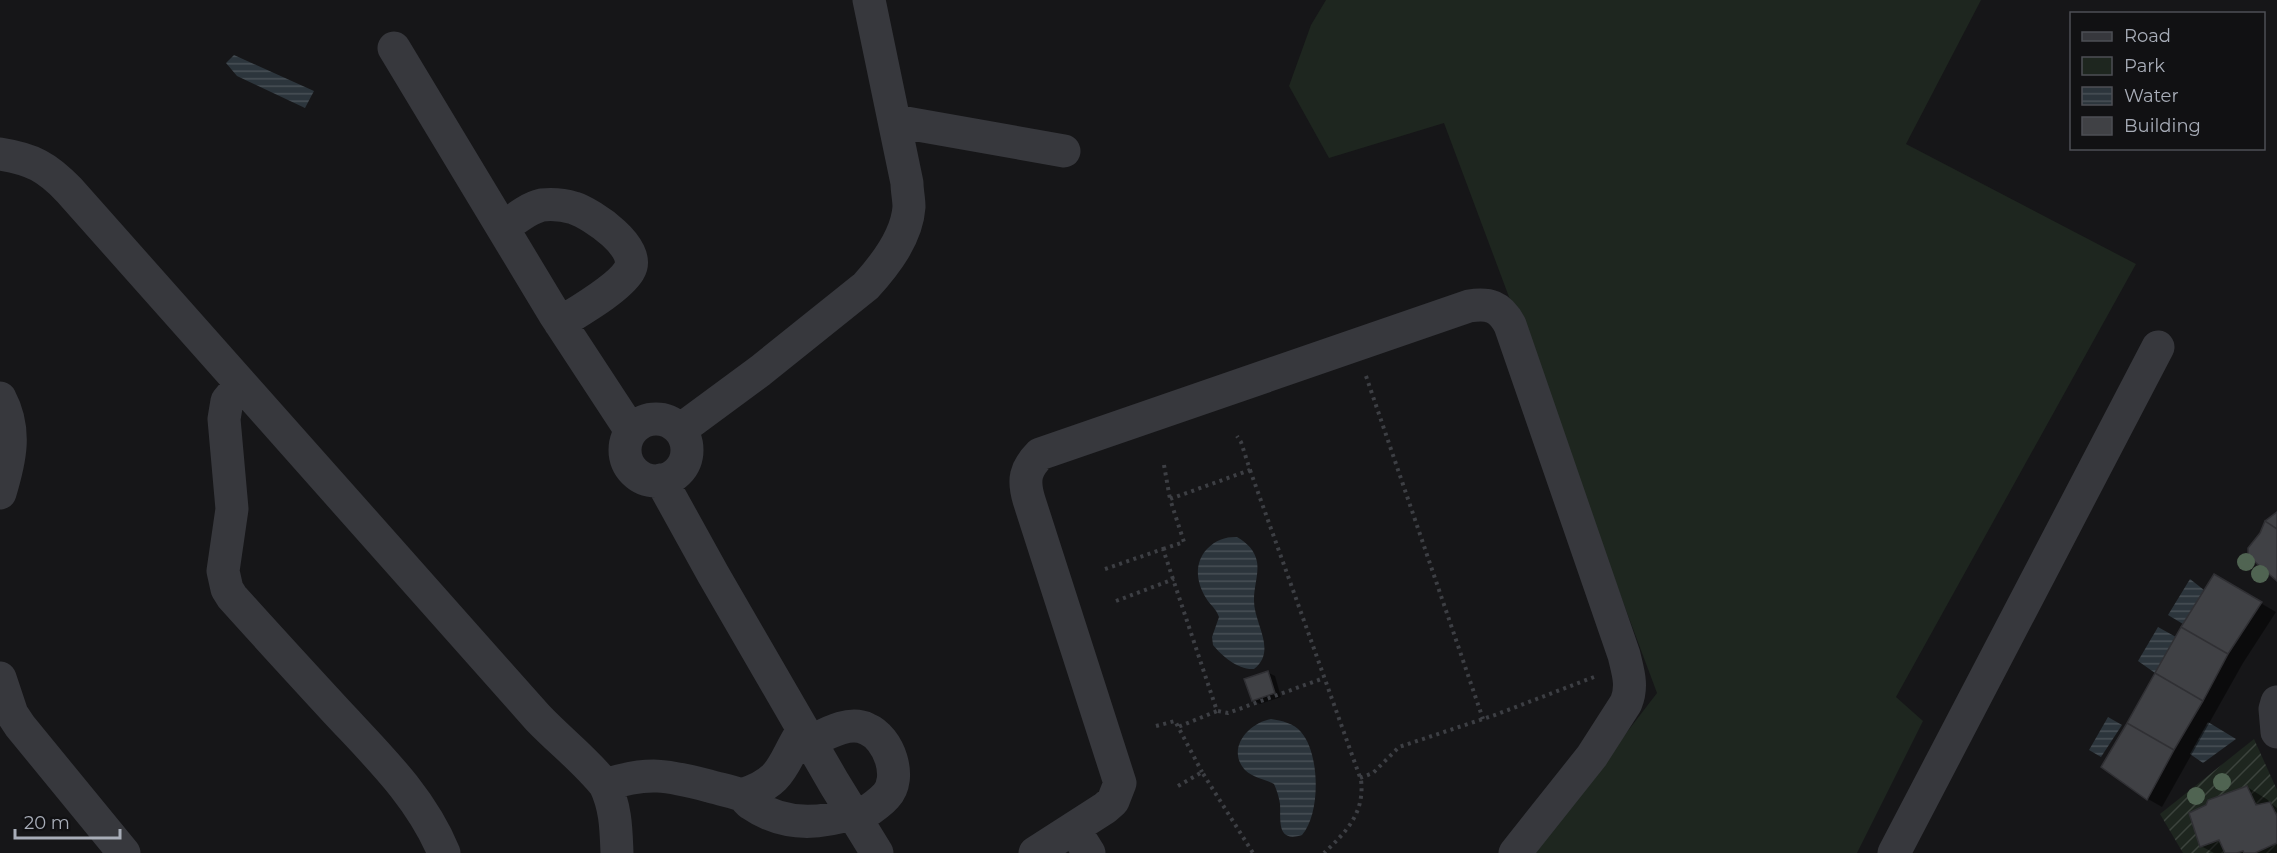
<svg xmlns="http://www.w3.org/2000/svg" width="2277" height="853" viewBox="0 0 2277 853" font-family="Montserrat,sans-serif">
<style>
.park{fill:#1e261f}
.garden{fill:url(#garden-furrows)}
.water{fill:url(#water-rules)}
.shadow{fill:#0007}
.building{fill:#404145;stroke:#303034;stroke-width:1.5}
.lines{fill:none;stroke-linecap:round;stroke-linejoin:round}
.path{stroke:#3d3f44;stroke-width:4;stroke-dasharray:3 4.5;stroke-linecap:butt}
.street{stroke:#37383d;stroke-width:33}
.tree{fill:#506452}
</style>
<defs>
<pattern id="garden-furrows" width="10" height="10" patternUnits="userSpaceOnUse" patternTransform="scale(1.5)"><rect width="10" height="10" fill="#1e261f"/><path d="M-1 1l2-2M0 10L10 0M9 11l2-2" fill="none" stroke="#3c433d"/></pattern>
<pattern id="water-rules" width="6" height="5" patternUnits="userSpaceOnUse" patternTransform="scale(1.5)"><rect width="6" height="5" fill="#2c353c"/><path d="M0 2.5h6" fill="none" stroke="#485056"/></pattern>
</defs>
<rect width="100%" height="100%" fill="#161618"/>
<path class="park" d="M1326 0H1981L1906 144 2136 264 1896 697 1923 721 1857 853H1534L1657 693 1444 123 1329 158 1289 86 1311 25Z"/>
<path class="garden" d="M2254 739 2277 790V853H2183L2160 814Z"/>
<path class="water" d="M234 55 314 91 305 108 237 76 226 63Z
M1237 537C1247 543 1255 550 1257 562 1259 573 1254 587 1254 599 1253 623 1278 650 1254 669 1238 670 1222 656 1213 645L1212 637 1219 617C1216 608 1210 605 1206 598 1196 582 1194 563 1207 549 1216 540 1224 537 1237 537Z
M2190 579 2204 590 2183 624 2168 615Z
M2158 627 2176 637 2155 673 2138 661Z
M2108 717 2122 725 2101 757 2089 750Z
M1271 719C1282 721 1294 723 1301 732 1320 753 1321 814 1302 835 1276 843 1281 820 1280 804 1279 797 1277 791 1274 784 1265 779 1253 778 1245 770 1226 749 1248 723 1271 719Z
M2208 722 2236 739 2203 763 2190 754Z"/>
<path class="shadow" d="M2214 576 2276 612 2243 663 2162 807 2148 799Z
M1267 672 1275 676 1281 697 1260 704 1253 700Z
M2247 787 2268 800 2270 803 2277 808V853H2214L2201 846Z"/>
<path class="building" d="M2277 512V529L2265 521Z
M2265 521 2277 529V581L2248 556V548L2260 533Z
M2214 574 2262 602 2228 654 2181 627Z
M2181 627 2228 654 2203 701 2155 673Z
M1268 671 1275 693 1252 701 1244 679Z
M2155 673 2203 701 2174 750 2127 723Z
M2127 723 2174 750 2147 800 2101 767Z
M2247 786 2256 805 2270 802 2277 816V843L2255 853H2244L2243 851 2237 853H2225L2219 840 2200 847 2189 813 2206 805 2208 800Z"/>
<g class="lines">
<path class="path" d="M1366 376 1483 719
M1164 465 1170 499
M1250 470 1361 780C1365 813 1346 832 1324 853
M1163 549 1184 542 1170 499 1250 470 1241 442 1237 436
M1105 569 1163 549 1217 711 1178 727
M1116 601 1174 579
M1218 711 1228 713 1324 678
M1156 726 1175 721 1202 772
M1360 778 1373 773 1399 747 1495 715 1594 677
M1178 786 1202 772 1253 853"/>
<path class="street" d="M394 48 555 315 631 431
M895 121 1064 151
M0 154C32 159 47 167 69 190L538 718C560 741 585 760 605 785 648 771 667 775 709 786 719 789 731 791 741 795 745 797 747 801 751 804 783 826 818 825 853 813
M503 228C514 220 528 208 542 205 552 204 564 205 574 208 592 214 643 248 629 271 618 289 579 311 560 323
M241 384 227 401 224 419 232 509 223 571 227 589 232 597C267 636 302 674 337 712 378 756 421 797 444 853
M0 398C17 430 10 460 0 493
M625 450a31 31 0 1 1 62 0a31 31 0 1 1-62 0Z
M680 430 760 371 866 286C885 265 907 237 909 207 909 199 907 191 907 183L869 0
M661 480 713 574 834 783 877 853
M0 678 12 714 20 726 124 853
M2277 702 2275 709 2277 732
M810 742C826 734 849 720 867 729 889 738 903 778 886 796 878 805 866 812 856 819
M605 785C616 808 616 829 617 853
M742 795C785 781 781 764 803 730
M1074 829 1089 853
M1035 853 1105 808 1113 801 1120 783 1029 500C1023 480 1025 469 1040 454L1469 306C1489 303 1500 306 1510 325L1624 655C1628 672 1633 686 1626 703L1592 756 1515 853
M1894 853 2158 347"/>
</g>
<g class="tree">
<circle cx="2246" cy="562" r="9"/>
<circle cx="2260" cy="574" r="9"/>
<circle cx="2222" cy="782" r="9"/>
<circle cx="2196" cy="796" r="9"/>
</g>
<rect x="2070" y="12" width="195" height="138" fill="#111113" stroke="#4d4f55" stroke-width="1.5"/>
<rect x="2082" y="32" width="30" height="9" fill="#37383d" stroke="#4d4f55" stroke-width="1.5"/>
<text x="2124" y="42" font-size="18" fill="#a8adb8">Road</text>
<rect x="2082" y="57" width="30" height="18" fill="#1e261f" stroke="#4d4f55" stroke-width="1.5"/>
<text x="2124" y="72" font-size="18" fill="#a8adb8">Park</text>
<rect x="2082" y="87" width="30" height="18" fill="url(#water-rules)" stroke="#4d4f55" stroke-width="1.5"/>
<text x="2124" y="102" font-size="18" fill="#a8adb8">Water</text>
<rect x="2082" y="117" width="30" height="18" fill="#404145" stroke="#4d4f55" stroke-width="1.5"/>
<text x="2124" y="132" font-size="18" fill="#a8adb8">Building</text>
<path d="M15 829v9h105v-9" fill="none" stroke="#a8adb8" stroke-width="3"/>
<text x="24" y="829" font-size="18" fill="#a8adb8" stroke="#111113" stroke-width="4.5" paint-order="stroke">20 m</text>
</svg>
